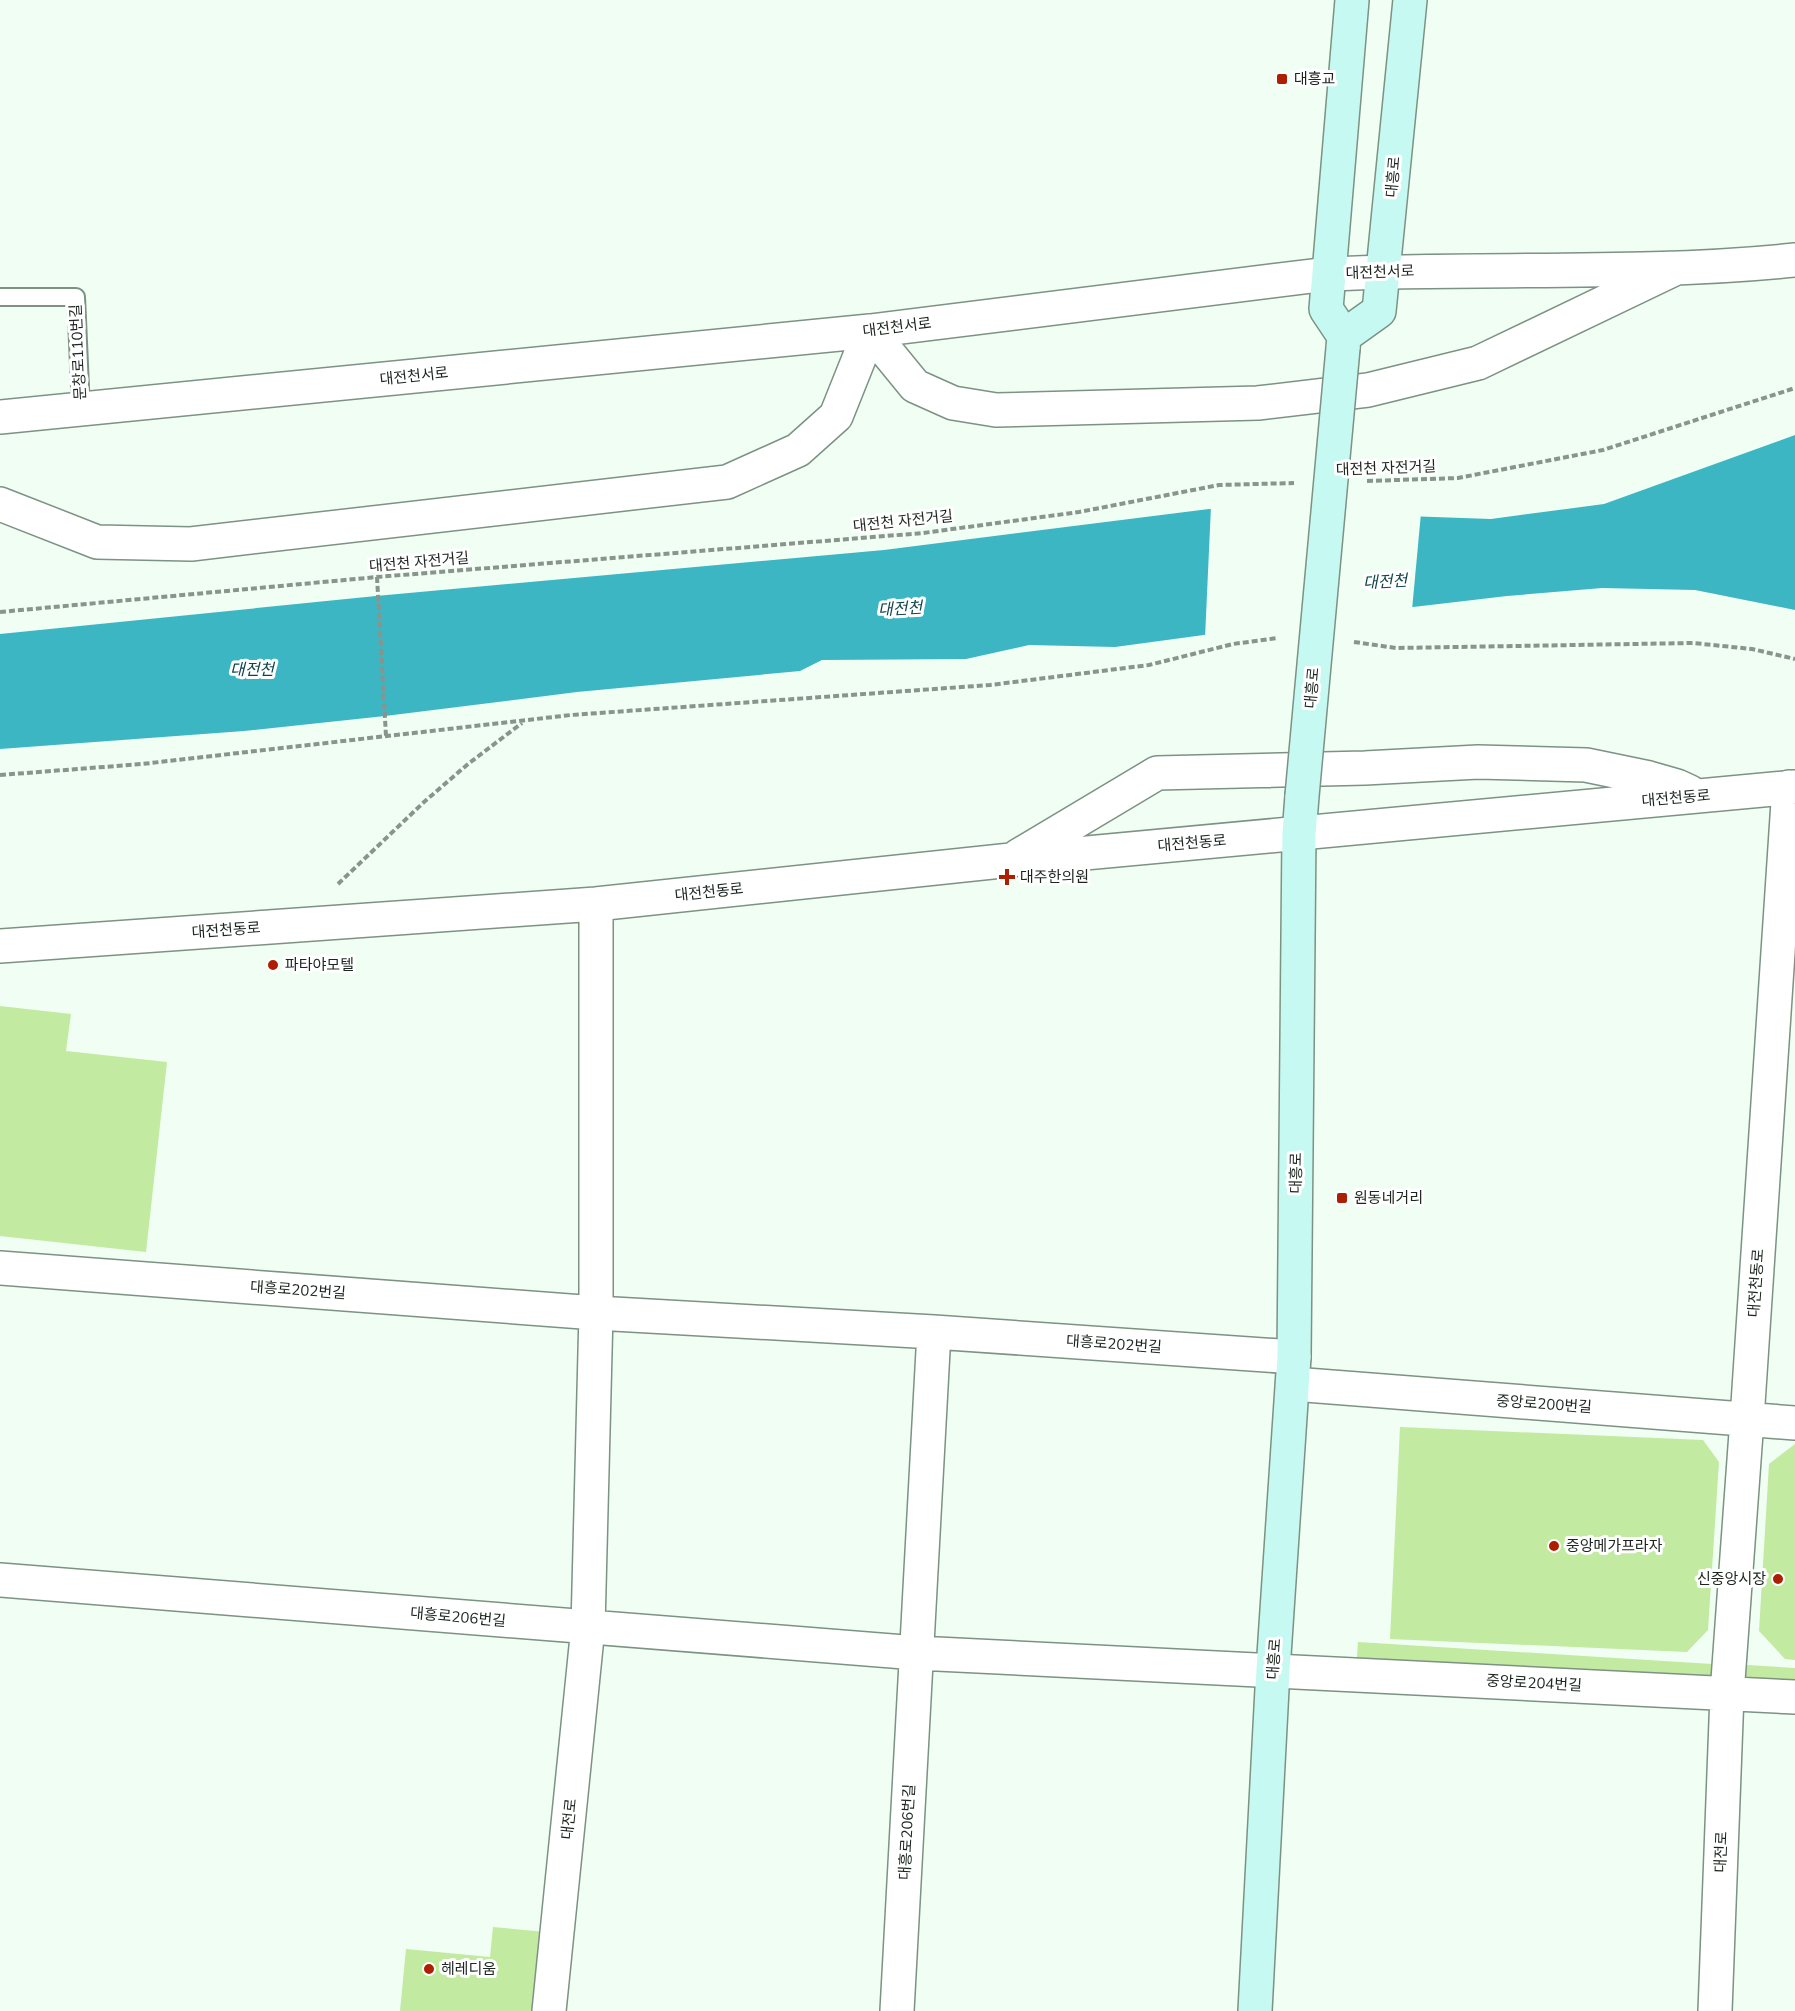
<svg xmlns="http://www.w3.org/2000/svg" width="1795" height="2011" viewBox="0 0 1795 2011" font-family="'Nunito Sans','Noto Sans KR',sans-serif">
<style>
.water{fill:#3db6c3}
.pier{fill:#f0fef4}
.building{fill:#c2eaa1}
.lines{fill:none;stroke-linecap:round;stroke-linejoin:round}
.service-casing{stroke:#7c9283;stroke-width:20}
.minor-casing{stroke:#7c9283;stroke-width:36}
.secondary-casing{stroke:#7c9283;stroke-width:36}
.path{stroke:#89948c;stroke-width:4;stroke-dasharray:6 3;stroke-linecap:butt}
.service{stroke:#fff;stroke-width:16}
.minor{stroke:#fff;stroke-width:33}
.secondary{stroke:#c5f9f2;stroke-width:33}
.secondary-bridge-casing{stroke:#7c9283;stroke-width:36;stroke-linecap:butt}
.secondary-bridge{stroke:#c5f9f2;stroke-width:33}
.poi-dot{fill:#ad1f00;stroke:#fff;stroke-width:2}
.labels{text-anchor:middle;stroke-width:6;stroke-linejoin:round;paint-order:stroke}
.poi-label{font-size:15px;fill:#1c251f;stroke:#fff;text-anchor:start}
.street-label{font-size:15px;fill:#1c251f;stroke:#fff}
.water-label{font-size:16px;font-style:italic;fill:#10454b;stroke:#fff}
</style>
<rect width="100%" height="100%" fill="#f0fef4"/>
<path class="water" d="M1795 435V610L1695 590 1602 588 1507 596 1396 609 1115 647 1029 645 966 659 822 660 800 671 577 692 385 716 244 731 0 749V634L376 596 884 550 1209 509 1491 519 1604 504Z"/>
<path class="pier" d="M1211 506 1421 513 1412 610 1205 638Z"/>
<path class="building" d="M0 1006 71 1014 66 1051 167 1062 146 1252 0 1236Z
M1400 1427 1703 1440 1719 1462 1708 1630 1687 1652 1390 1639Z
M1795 1444V1660L1785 1659 1759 1631 1769 1464Z
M1730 1461 1761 1462 1747 1665 1795 1668V1714L1355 1687 1358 1642 1712 1664Z
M493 1927 546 1932 539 2011H400L406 1949 490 1957Z"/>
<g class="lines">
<g class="service-casing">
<path id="service" d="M0 297H76L81 410"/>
</g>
<g class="minor-casing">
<path id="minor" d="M0 417 870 331 1328 274C1484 267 1640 276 1795 260
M0 504 97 542 191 544 727 482 798 450 836 416 870 331 915 386 953 403 996 410 1258 403 1368 390 1478 363 1674 269
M1018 856 1157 773 1365 768 1478 762 1586 765 1649 778 1677 786 1690 792
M0 946 596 904 1011 860 1795 787
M0 1268 596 1313 934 1332 1294 1357
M1293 1384 1795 1423
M0 1580 917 1653 1795 1697
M549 2011 588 1627 596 1313V904
M897 2011 934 1332
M1715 2011 1727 1694 1747 1419 1789 787"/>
</g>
<g class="secondary-casing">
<path id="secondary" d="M1344 336 1379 311 1410 0
M1343 348 1344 336 1326 309 1352 0
M1255 2011 1273 1670 1294 1357 1299 834 1302 796"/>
</g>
<path class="path" d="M1367 481 1458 478 1603 450 1795 388
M377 577 386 736
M0 612 377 577 923 533 1079 512 1219 485 1294 483
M1354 642 1396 648 1693 643 1752 649 1795 659
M0 775 142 764 571 715 990 685 1149 665 1233 644 1278 638
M338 884 424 802 468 764 522 723"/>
<use href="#service" class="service"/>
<use href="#minor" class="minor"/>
<use href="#secondary" class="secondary"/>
<g class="secondary-bridge-casing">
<path id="secondary-bridge" d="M1302 796 1343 348"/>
</g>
<use href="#secondary-bridge" class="secondary-bridge"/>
</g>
<g class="poi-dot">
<rect x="1276" y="73" width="12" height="12" rx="3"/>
<path d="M1004 868h6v6h6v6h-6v6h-6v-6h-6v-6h6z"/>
<circle cx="273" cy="965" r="6"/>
<rect x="1336" y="1192" width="12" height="12" rx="3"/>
<circle cx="1554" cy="1546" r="6"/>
<circle cx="1778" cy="1579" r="6"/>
<circle cx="429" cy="1969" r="6"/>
</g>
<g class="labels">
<g class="poi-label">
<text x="1294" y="84">대흥교</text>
<text x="1020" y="882">대주한의원</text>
<text x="285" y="970">파타야모텔</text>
<text x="1354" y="1203">원동네거리</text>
<text x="1566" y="1551">중앙메가프라자</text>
<text x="1766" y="1584" text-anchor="end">신중앙시장</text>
<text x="441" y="1974">헤레디움</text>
</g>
<g class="street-label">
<text transform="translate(1393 177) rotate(-85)" y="5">대흥로</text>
<text transform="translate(1380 272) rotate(-2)" y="5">대전천서로</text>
<text transform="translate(897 327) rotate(-7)" y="5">대전천서로</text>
<text transform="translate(78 352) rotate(-93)" y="5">문창로110번길</text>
<text transform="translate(414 376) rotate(-6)" y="5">대전천서로</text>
<text transform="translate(1386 468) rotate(-2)" y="5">대전천 자전거길</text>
<text transform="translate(903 521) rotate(-6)" y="5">대전천 자전거길</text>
<text transform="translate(419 562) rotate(-5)" y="5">대전천 자전거길</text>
<text transform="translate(1312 688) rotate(-85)" y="5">대흥로</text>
<text transform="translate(1676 798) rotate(-5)" y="5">대전천동로</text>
<text transform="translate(1192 843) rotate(-5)" y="5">대전천동로</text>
<text transform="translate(709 892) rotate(-6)" y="5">대전천동로</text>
<text transform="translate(226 930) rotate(-4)" y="5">대전천동로</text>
<text transform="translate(1296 1173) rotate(-89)" y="5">대흥로</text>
<text transform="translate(1756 1283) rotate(-86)" y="5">대전천동로</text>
<text transform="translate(298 1290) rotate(4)" y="5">대흥로202번길</text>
<text transform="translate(1114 1344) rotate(4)" y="5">대흥로202번길</text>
<text transform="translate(1544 1404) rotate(4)" y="5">중앙로200번길</text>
<text transform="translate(458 1617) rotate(5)" y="5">대흥로206번길</text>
<text transform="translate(1274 1659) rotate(-86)" y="5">대흥로</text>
<text transform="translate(1534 1683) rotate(3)" y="5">중앙로204번길</text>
<text transform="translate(569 1819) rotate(-84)" y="5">대전로</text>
<text transform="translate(907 1832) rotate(-87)" y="5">대흥로206번길</text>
<text transform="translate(1721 1852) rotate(-88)" y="5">대전로</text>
</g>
<g class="water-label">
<text transform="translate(1385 581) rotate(-3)" y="6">대전천</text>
<text transform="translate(900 608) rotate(-3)" y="6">대전천</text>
<text x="252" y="675">대전천</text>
</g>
</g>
</svg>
